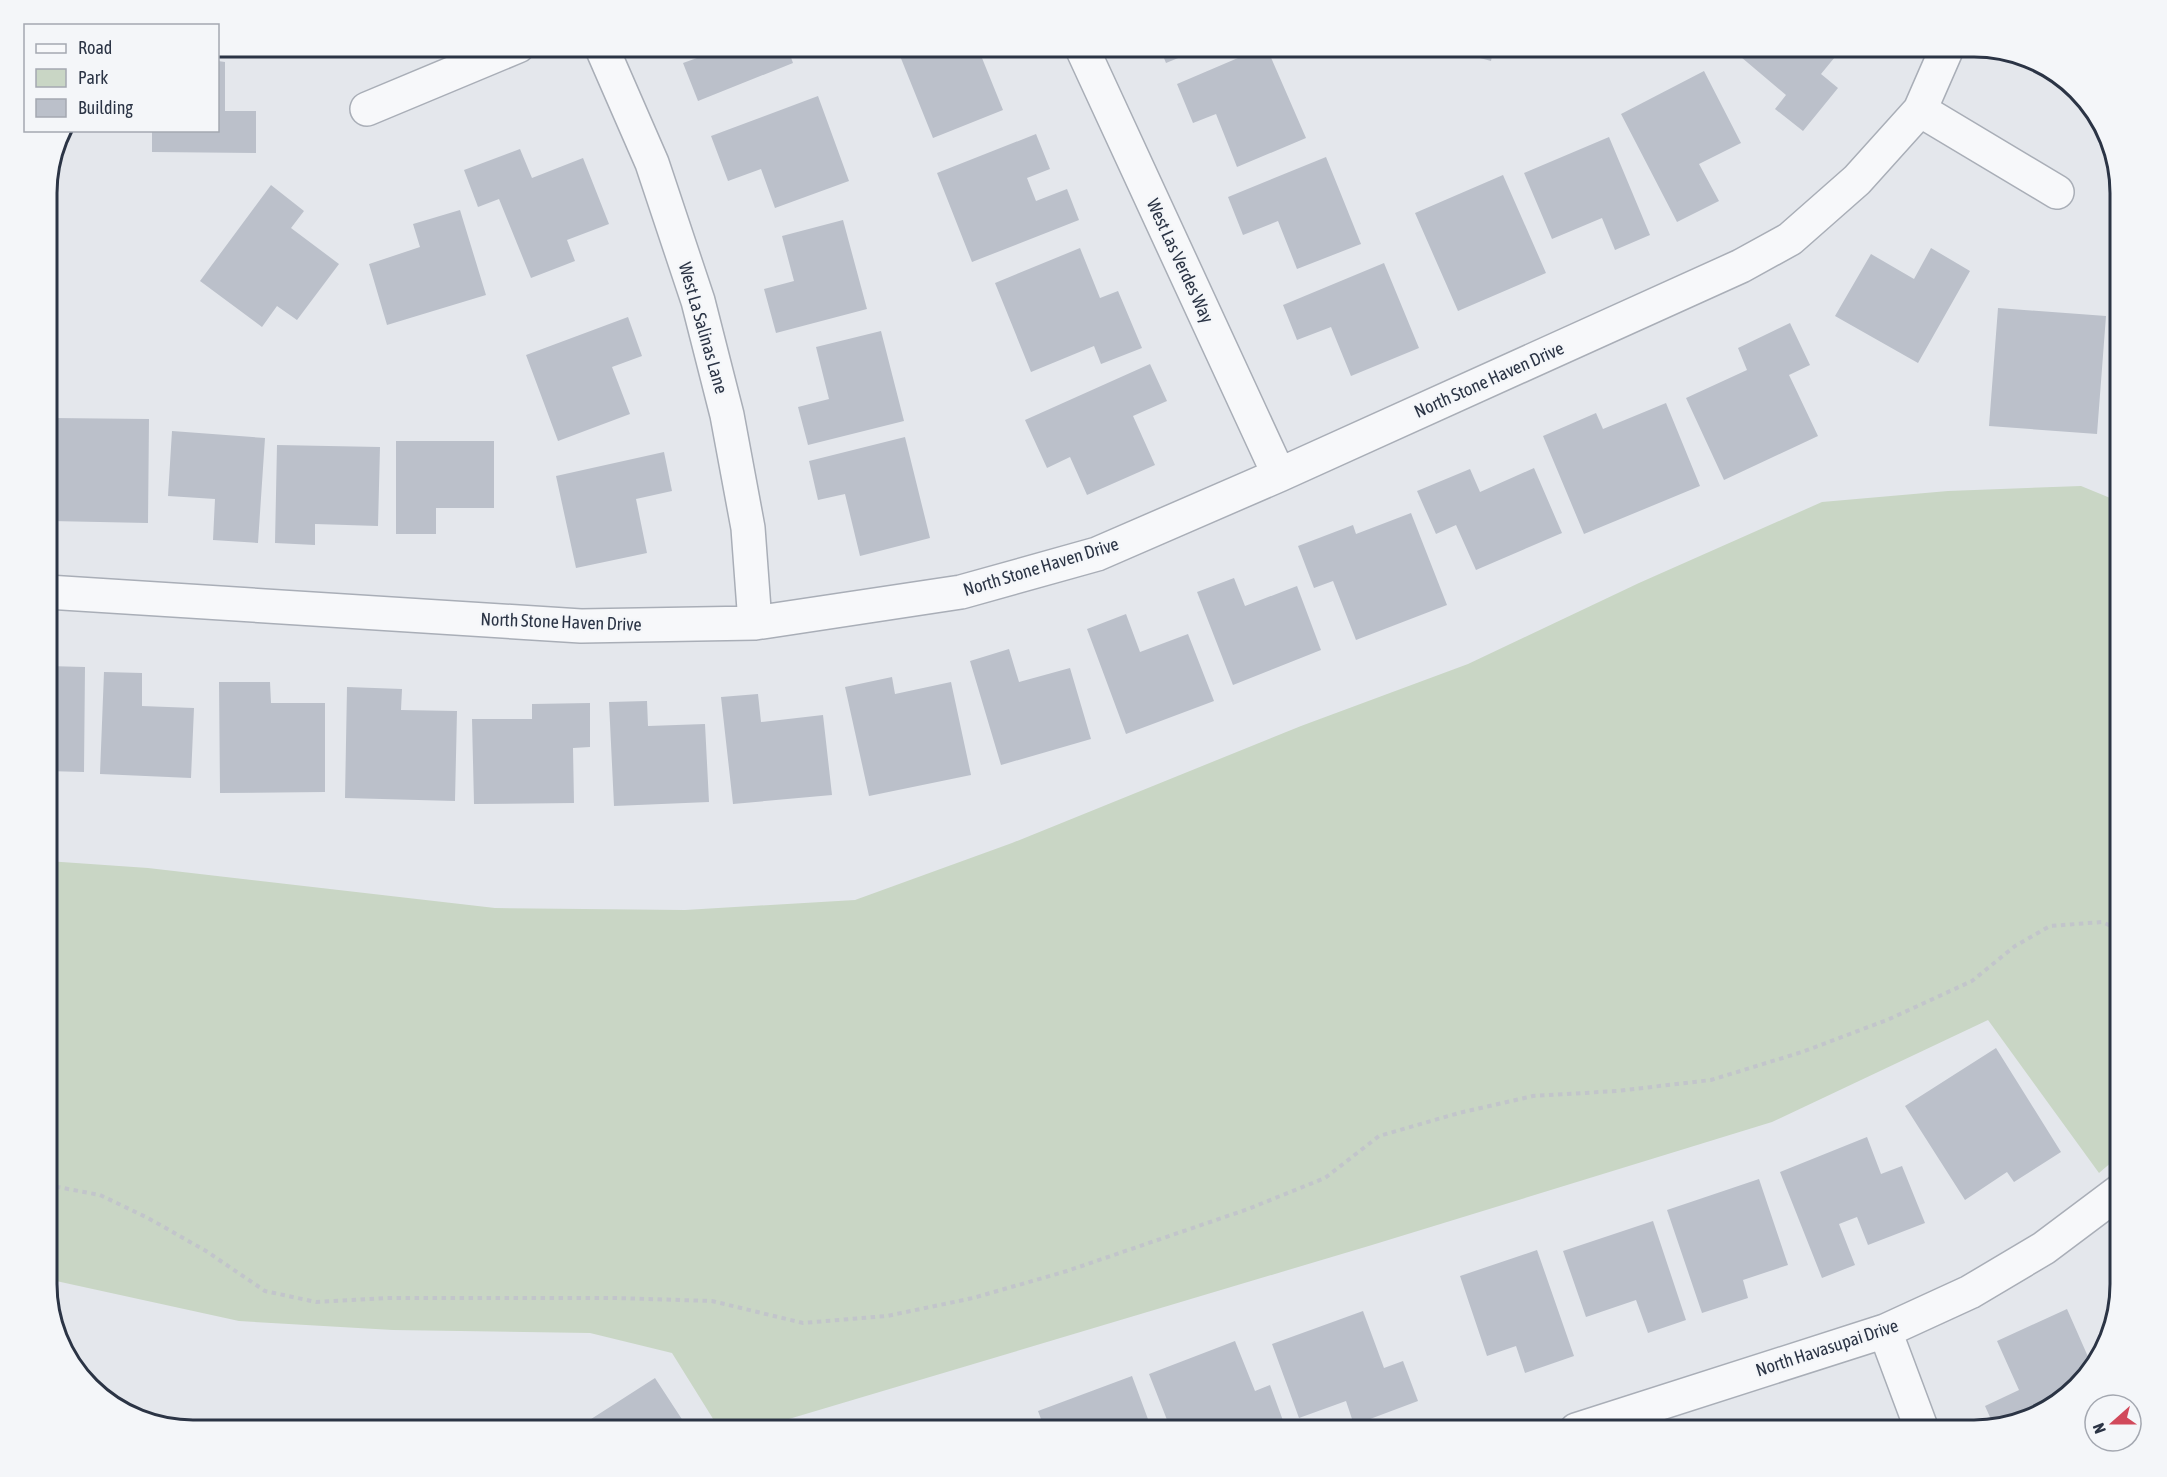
<svg xmlns="http://www.w3.org/2000/svg" width="2167" height="1477" viewBox="0 0 2167 1477" font-family="'Asap Condensed',sans-serif">
<style>
.green{fill:#c9d6c5}
.building{fill:#bbc0ca}
.lines{fill:none;stroke-linecap:round;stroke-linejoin:round}
.minor-casing{stroke:#a9aeb7;stroke-width:36}
.path{stroke:#c2c5cb;stroke-width:4;stroke-dasharray:4.5 4.5;stroke-linecap:butt}
.minor{stroke:#f7f8fa;stroke-width:33}
.labels{text-anchor:middle;stroke-width:4.5;stroke-linejoin:round;paint-order:stroke}
.street-label{font-size:18px;fill:#2b3445;stroke:#f4f6f9}
.rim{fill:none;stroke:#2b3445;stroke-width:3}
</style>
<rect width="100%" height="100%" fill="#e4e7ec"/>
<path class="green" d="M2081 486 2120 502V1155L2099 1173 1988 1020 1772 1122 1372 1245 752 1430H720L672 1353 590 1333 393 1330 239 1321 47 1279V861L148 868 495 908 685 910 855 900 1012 843 1301 726 1468 664 1639 583 1822 502 1948 491Z"/>
<path class="building" d="M264 46H280L272 55Z
M709 46H787L793 63 698 101 683 63 711 53Z
M910 46H1003L1004 49 982 58 1003 110 933 138 898 51Z
M1159 46H1205V47L1166 63Z
M1266 46 1306 138 1237 167 1216 114 1193 123 1177 84Z
M1436 46H1494L1491 61Z
M1728 46H1844L1821 74 1838 88 1803 131 1775 109 1786 95Z
M218 61 225 62V111H256V153L152 152V130H218Z
M1704 71 1741 143 1699 164 1719 201 1677 222 1621 114Z
M818 96 849 181 775 208 761 169 728 181 711 136Z
M1036 134 1050 169 1027 178 1036 201 1067 189 1079 220 972 262 937 173Z
M1609 137 1650 235 1615 250 1602 218 1552 239 1524 173Z
M520 149 532 178 583 158 609 224 567 240 575 261 531 278 499 199 478 207 464 170Z
M1326 157 1361 244 1297 269 1278 221 1243 235 1228 197Z
M1503 175 1546 273 1458 311 1415 213Z
M271 185 304 211 291 228 339 264 297 320 277 306 262 327 200 281Z
M460 210 486 295 387 325 369 264 420 247 413 224Z
M843 220 867 309 776 333 764 289 794 281 782 236Z
M1080 248 1100 298 1118 291 1142 348 1101 364 1094 346 1031 372 995 283Z
M1931 248 1970 271 1918 363 1835 316 1871 254 1914 279Z
M1384 263 1419 348 1351 376 1331 327 1297 340 1283 305Z
M1998 308 2106 316 2097 434 1989 426Z
M628 317 642 356 612 367 630 414 558 441 526 355Z
M1790 323 1810 365 1789 375 1818 436 1724 480 1686 398 1747 370 1738 348Z
M881 331 904 421 808 445 798 407 829 399 816 347Z
M1150 364 1167 401 1133 416 1155 465 1087 495 1070 457 1047 468 1025 420Z
M1666 403 1700 486 1584 534 1543 436 1596 413 1603 429Z
M53 418 149 419 148 523 51 521Z
M172 431 265 438 258 543 213 540 215 499 168 496Z
M905 437 930 538 860 556 845 494 818 500 809 461Z
M396 441H494V508H436V534H396Z
M277 445 380 447 378 526 315 524V545L275 543Z
M664 452 672 491 636 499 647 553 576 568 556 476Z
M1534 468 1562 533 1476 570 1456 525 1436 534 1417 491 1470 469 1480 492Z
M1411 513 1447 605 1356 640 1333 581 1314 588 1298 546 1353 525 1356 534Z
M1234 578 1245 606 1297 586 1321 650 1233 685 1197 592Z
M1126 614 1140 652 1188 634 1214 701 1126 734 1087 629Z
M1009 649 1019 682 1070 668 1091 739 1001 765 970 661Z
M48 666 85 667 84 772 47 771Z
M104 672 142 673V706L194 708 191 778 100 774Z
M892 677 895 694 951 682 971 775 869 796 845 687Z
M219 682H270L271 703H325V792L220 793Z
M347 687 402 689 401 710 457 711 455 801 345 798Z
M758 694 761 722 823 715 832 795 733 804 721 697Z
M647 701 648 726 705 724 709 802 614 806 609 702Z
M590 703V747L573 748 574 803 474 804 472 719H532V704Z
M1996 1048 2061 1152 2014 1182 2007 1172 1965 1200 1905 1106Z
M1867 1137 1881 1174 1902 1166 1925 1223 1868 1245 1857 1217 1839 1224 1855 1265 1822 1278 1780 1172Z
M1759 1179 1788 1265 1743 1280 1748 1298 1702 1313 1667 1210Z
M1653 1221 1686 1320 1648 1333 1636 1300 1586 1317 1563 1251Z
M1537 1250 1574 1356 1525 1373 1516 1346 1487 1356 1460 1276Z
M2067 1309 2093 1368 2039 1415 1994 1426 1985 1406 2019 1390 1997 1341Z
M1363 1311 1384 1368 1403 1361 1418 1401 1354 1425 1346 1401 1299 1418 1272 1344Z
M1235 1341 1255 1391 1270 1385 1285 1426 1273 1430H1223L1219 1420 1191 1430H1171L1149 1374Z
M1132 1376 1152 1430H1045L1038 1411Z
M655 1378 689 1430H574Z
M1813 1419 1818 1430H1783Z
M1016 1421 1019 1430H990Z"/>
<g class="lines">
<g class="minor-casing">
<path id="minor" d="M601 46 652 163 698 301 727 415 748 528 755 623
M1081 46 1279 475
M367 109 518 46
M1920 110 2057 192
M47 592 581 626 755 623 961 592 1097 554 1279 475 1741 266 1790 239 1857 180 1920 110 1948 46
M1885 1331 1922 1430
M1576 1430 1885 1331 1970 1292 2044 1248 2120 1191"/>
</g>
<path class="path" d="M47 1185 100 1195 148 1218 206 1251 265 1291 316 1302 387 1298H616L712 1301 803 1323 887 1316 973 1298 1067 1271 1248 1209 1325 1178 1379 1136 1459 1113 1533 1096 1617 1091 1711 1080 1802 1052 1887 1020 1972 981 2015 946 2050 926 2102 922 2120 930"/>
<use href="#minor" class="minor"/>
</g>
<g class="labels">
<g class="street-label">
<text transform="translate(1180 261) rotate(65)" y="6">West Las Verdes Way</text>
<text transform="translate(703 328) rotate(74)" y="6">West La Salinas Lane</text>
<text transform="translate(1489 380) rotate(-24)" y="6">North Stone Haven Drive</text>
<text transform="translate(1041 567) rotate(-17)" y="6">North Stone Haven Drive</text>
<text transform="translate(561 622) rotate(2)" y="6">North Stone Haven Drive</text>
<text transform="translate(1827 1348) rotate(-18)" y="6">North Havasupai Drive</text>
</g>
</g>
<path d="M0 0H2167V1477H0ZM193 57H1974A136 136 0 0 1 2110 193V1284A136 136 0 0 1 1974 1420H193A136 136 0 0 1 57 1284V193A136 136 0 0 1 193 57Z" fill="#f4f6f9" fill-rule="evenodd"/>
<path class="rim" d="M193 57H1974A136 136 0 0 1 2110 193V1284A136 136 0 0 1 1974 1420H193A136 136 0 0 1 57 1284V193A136 136 0 0 1 193 57Z"/>
<rect x="24" y="24" width="195" height="108" fill="#f4f6f9" stroke="#a4a8b1" stroke-width="1.5"/>
<rect x="36" y="44" width="30" height="9" fill="#f7f8fa" stroke="#a4a8b1" stroke-width="1.5"/>
<text x="78" y="54" font-size="18" fill="#2b3445">Road</text>
<rect x="36" y="69" width="30" height="18" fill="#c9d6c5" stroke="#a4a8b1" stroke-width="1.5"/>
<text x="78" y="84" font-size="18" fill="#2b3445">Park</text>
<rect x="36" y="99" width="30" height="18" fill="#bbc0ca" stroke="#a4a8b1" stroke-width="1.5"/>
<text x="78" y="114" font-size="18" fill="#2b3445">Building</text>
<g transform="translate(2113 1423) rotate(249)"><circle r="28" fill="#f4f6f9" stroke="#a4a8b1" stroke-width="1.5"/>
<path d="M0-4.5L10 22L0 15L-10 22Z" fill="#d1495b"/>
<text y="-9" font-size="16" font-weight="bold" text-anchor="middle" fill="#2b3445">N</text>
</g>
</svg>
